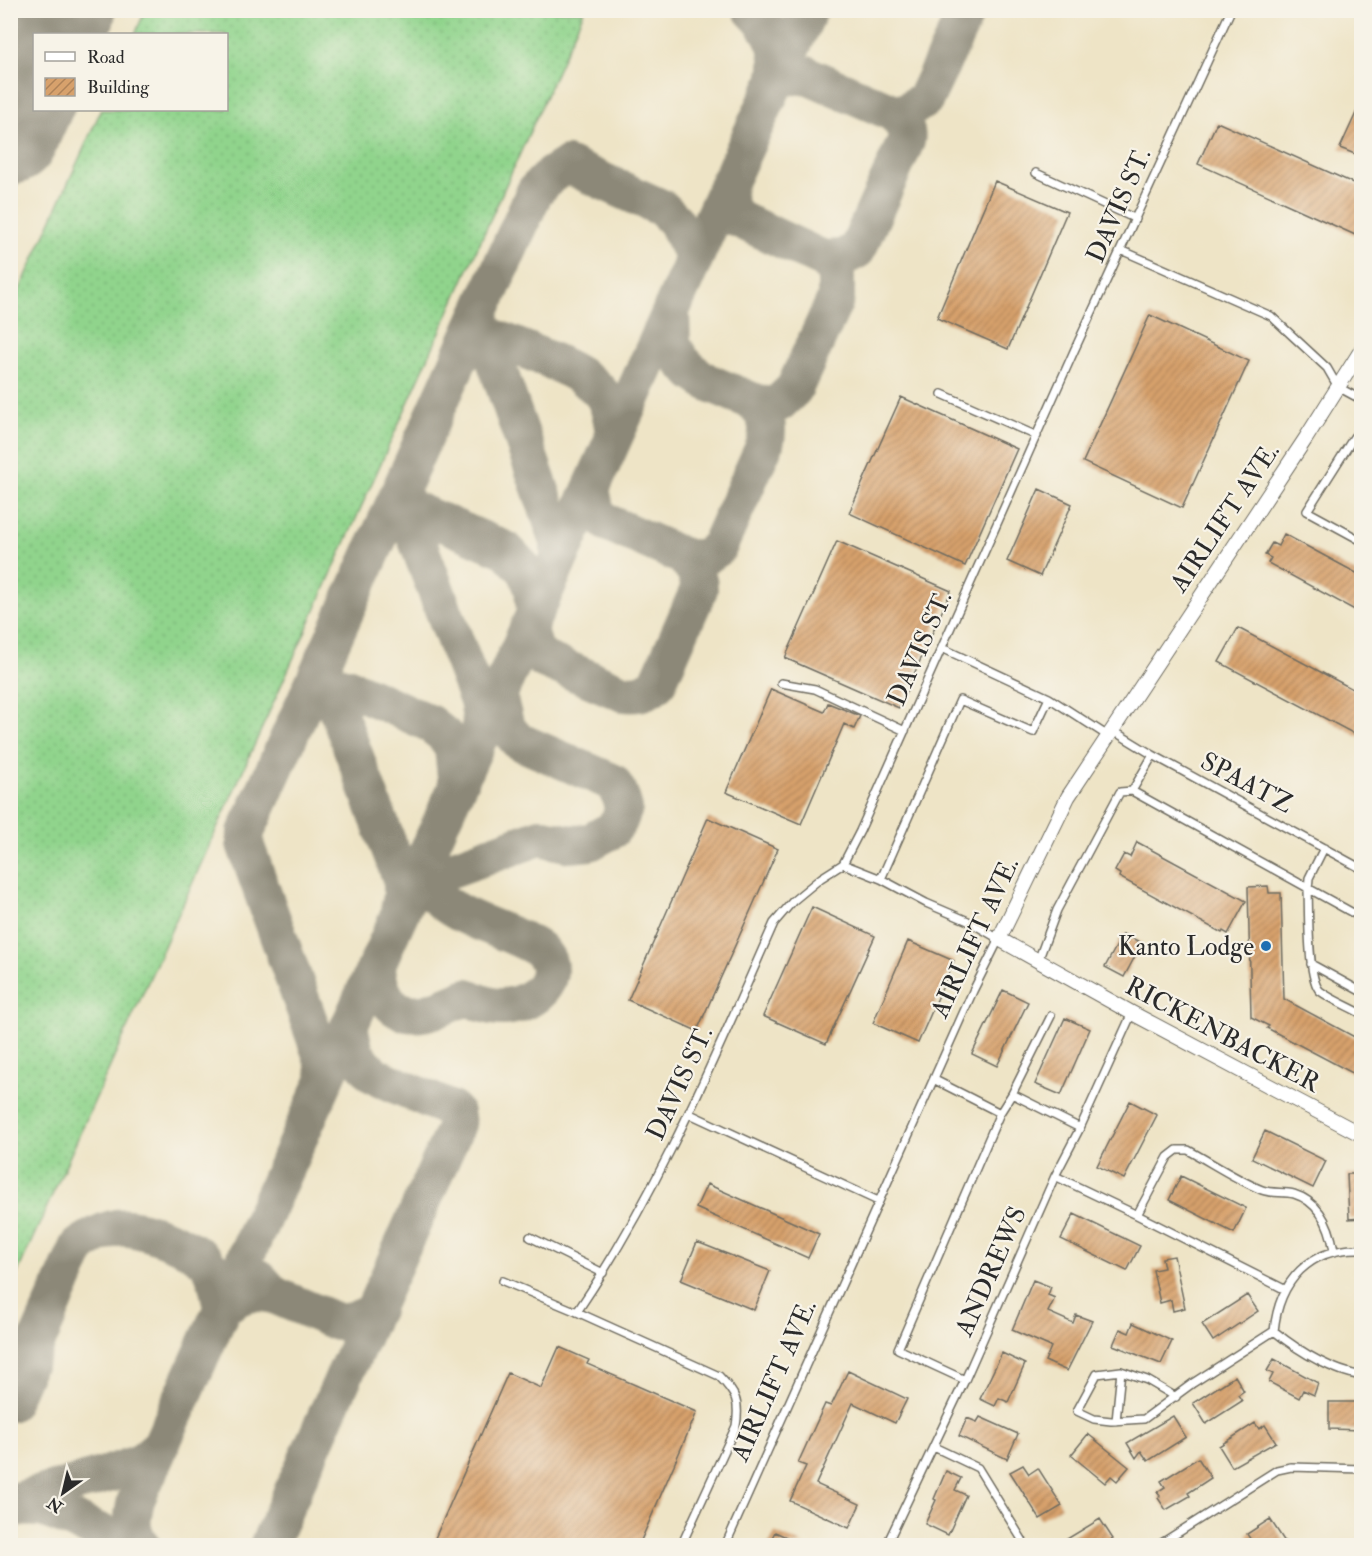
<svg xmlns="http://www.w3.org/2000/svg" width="1372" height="1556" viewBox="0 0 1372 1556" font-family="'IM FELL Double Pica',serif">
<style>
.grass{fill:url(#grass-dots);stroke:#5e805c;stroke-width:1.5}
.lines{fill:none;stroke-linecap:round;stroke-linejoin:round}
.taxiway{stroke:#8c8878;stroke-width:38}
.runway{stroke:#8c8878;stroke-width:96}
.building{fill:url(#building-hatch)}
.lane-casing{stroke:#6f6c61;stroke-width:10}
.street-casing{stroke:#6f6c61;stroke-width:16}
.lane{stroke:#fff;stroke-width:7}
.street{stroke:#fff;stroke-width:14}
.poi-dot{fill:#1f6fb2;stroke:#f7f3e8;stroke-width:2}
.labels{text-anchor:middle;stroke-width:4.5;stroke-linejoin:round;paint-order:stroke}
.street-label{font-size:26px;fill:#2b2b2b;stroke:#f7f3e8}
.poi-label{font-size:26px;fill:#2b2b2b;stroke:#f7f3e8;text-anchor:end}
</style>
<defs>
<pattern id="grass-dots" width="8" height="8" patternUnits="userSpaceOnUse" patternTransform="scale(1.5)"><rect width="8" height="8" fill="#90d48c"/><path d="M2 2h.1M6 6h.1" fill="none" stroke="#7cb679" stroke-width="1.8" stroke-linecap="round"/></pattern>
<pattern id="building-hatch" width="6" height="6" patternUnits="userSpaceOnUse" patternTransform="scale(1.5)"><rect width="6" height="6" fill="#d7a16c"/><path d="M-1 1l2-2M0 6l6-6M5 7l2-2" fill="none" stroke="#af8359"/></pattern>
</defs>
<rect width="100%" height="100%" fill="#f7f3e8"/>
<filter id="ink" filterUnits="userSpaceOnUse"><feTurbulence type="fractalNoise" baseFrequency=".0167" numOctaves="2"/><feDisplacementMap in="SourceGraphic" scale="12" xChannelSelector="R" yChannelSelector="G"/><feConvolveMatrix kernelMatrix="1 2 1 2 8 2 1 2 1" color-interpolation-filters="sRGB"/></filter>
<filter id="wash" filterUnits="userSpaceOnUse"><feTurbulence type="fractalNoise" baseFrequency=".008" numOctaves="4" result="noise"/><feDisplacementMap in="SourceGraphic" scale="24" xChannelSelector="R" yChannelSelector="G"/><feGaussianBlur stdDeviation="1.35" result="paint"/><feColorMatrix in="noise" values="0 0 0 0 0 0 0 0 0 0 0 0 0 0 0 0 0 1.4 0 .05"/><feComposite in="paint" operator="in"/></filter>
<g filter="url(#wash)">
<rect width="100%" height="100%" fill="#eee4c6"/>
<path class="grass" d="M145 11H584L11 1287V309L101 110H226V34H135Z"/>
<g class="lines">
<path class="taxiway" d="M752 10C774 32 783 50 776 81
M775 84 784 77 807 75 894 113 906 112 925 99 963 19 964 10
M728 184C726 198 728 206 736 218L823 259 842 258 857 250 906 141C909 130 901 122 894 113
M671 310 672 344 681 360 694 373 707 382 752 401 762 405 779 403 794 389 836 298V276L832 268 823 259
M479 315 559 542V560
M472 349 482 341 498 339C526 351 588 371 604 397 611 409 613 424 614 437
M402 488 405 509 478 701 481 719 479 736
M591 489 596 513 608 523 687 558H703L718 548 765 444C770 426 766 413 752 401
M391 522 397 516 416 511 506 550 526 571 533 589 535 612
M528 628 535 650 543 659 623 693C637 695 648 693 658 682L699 589C699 574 693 566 682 556
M324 659 325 677 402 881V896L399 911
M311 696 329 687 347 686 429 723 444 735 453 748 457 787
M410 892 429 877 540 837 570 844 590 842 612 830 619 821 624 808 620 795 612 782 518 741 506 727 499 700
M377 965C378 991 390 1018 422 1013 437 1011 453 1002 467 997 477 1001 487 1007 499 1007 522 1008 555 990 548 962 547 958 542 953 540 950 513 930 445 918 430 887 426 878 425 868 424 859
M326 1078 323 1060 245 844 246 832 535 191 551 175 567 165 662 208 675 221 693 255 691 265
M258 1277 274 1295 337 1322C351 1324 363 1317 375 1310
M10 1403 79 1246C91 1238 102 1231 116 1228 137 1224 196 1247 209 1265 217 1276 219 1295 222 1308 241 1294 250 1290 274 1295
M10 1503 115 1472 140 1463 161 1445
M11 1507 41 1508 63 1516 131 1546
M142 1546C129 1532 132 1517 136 1500L728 184 809 10
M268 1546 457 1124 455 1113 452 1110 374 1075 355 1053 349 1026"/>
<path class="runway" d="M57 34 68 10
M10 137 34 84"/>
</g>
<g id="blocks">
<path class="building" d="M1362 100V157L1340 148Z
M1217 122 1362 187V238L1198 164Z
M995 181 1067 212 1008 349 937 318Z
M1150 315 1249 361 1182 508 1083 462Z
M901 397 1017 449 965 566 849 513Z
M1039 489 1072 504 1040 576 1007 561Z
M1284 534 1362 576V614L1268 563 1271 558 1265 555 1272 543 1278 546Z
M837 541 951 591 899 708 785 658Z
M1238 628 1362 694V738L1219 662Z
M771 689 824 712 828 703 860 716 854 729 844 724 801 824 726 792Z
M708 818 778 849 697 1031 628 1000Z
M1137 842 1246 901 1228 934 1223 931 1222 933 1119 877 1120 874 1115 871 1124 854 1130 857Z
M1268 886 1269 893H1281L1284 999 1362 1041V1078L1267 1028 1269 1026 1251 1017 1248 887Z
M812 907 875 936 826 1044 763 1016Z
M1123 934 1142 943 1124 977 1105 967Z
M908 941 954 961 918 1043 873 1023Z
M1003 990 1028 1002 997 1066 972 1054Z
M1065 1018 1090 1029 1061 1095 1035 1084Z
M1130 1101 1157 1115 1124 1179 1097 1166Z
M1265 1131 1326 1161 1313 1188 1252 1158Z
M1347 1174H1362V1218L1349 1219Z
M1181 1176 1246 1208 1234 1233 1169 1200Z
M707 1184 819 1234 808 1258 696 1208Z
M1074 1214 1140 1246 1127 1271 1061 1239Z
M697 1242 770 1271 754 1310 681 1280Z
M1174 1256 1185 1308 1173 1311 1171 1300 1160 1303 1153 1270 1164 1268 1162 1258Z
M1033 1280 1051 1287 1048 1295 1055 1298 1048 1312 1073 1323 1076 1315 1092 1321 1067 1371 1045 1361 1051 1347 1012 1330Z
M1247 1295 1258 1311 1213 1341 1202 1324Z
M1133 1323 1172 1341 1161 1364 1113 1345 1120 1329 1129 1333Z
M559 1347 589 1360 587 1364 697 1412 639 1545H432L508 1373 541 1388Z
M1002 1353 1025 1364 1008 1402 999 1398 995 1406 980 1399Z
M1274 1359 1318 1383 1314 1395 1303 1390 1299 1398 1269 1382 1273 1374 1267 1371Z
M848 1371 907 1399 895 1423 853 1403 816 1484 860 1504 849 1528 790 1501 806 1466 798 1463 825 1404 831 1406Z
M1235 1376 1244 1391 1238 1395 1242 1401 1206 1424 1193 1403Z
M1329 1402H1362V1430L1329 1429Z
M1173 1416 1186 1437 1148 1461 1141 1451 1136 1458 1127 1443Z
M980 1417 1018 1434 1007 1459 959 1436 967 1418 977 1422Z
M1255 1423 1259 1429 1265 1425 1276 1442 1232 1467 1219 1446Z
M1088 1434 1129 1467 1117 1481 1111 1476 1105 1483 1071 1455Z
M1198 1458 1211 1478 1188 1493 1190 1496 1166 1510 1158 1498 1160 1496 1157 1492 1165 1487 1161 1481Z
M1023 1465 1029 1474 1038 1468 1062 1506 1040 1519 1010 1472Z
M946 1471 961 1478 955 1490 966 1495 948 1535 925 1524 936 1500 934 1499Z
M1100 1519 1113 1539 1103 1545H1057Z
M1270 1519 1287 1545H1254L1247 1534Z
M775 1532 804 1545H768Z"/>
</g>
</g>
<g filter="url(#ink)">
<use href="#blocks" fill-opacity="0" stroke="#6f6c61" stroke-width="1.5"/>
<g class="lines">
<g class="lane-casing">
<path id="lane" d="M1036 173 1136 219
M1121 250 1271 316 1327 368 1338 387 1362 400
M942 394 1037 436
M1362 441 1354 437 1307 511 1362 541
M942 648 1049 698 1108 736
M781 683 815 689 905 731
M1112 730 1153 755 1362 869
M1153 755 1132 791 1362 918
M1324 848 1309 878 1308 890C1309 909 1307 979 1320 991 1332 1000 1348 1006 1362 1014
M881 879 960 700 1033 732 1049 698
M1038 961 1057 910 1120 792 1132 791
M1311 964 1362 992
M935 1080 1000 1113
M1012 1094 1080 1128
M690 1114 878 1201
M1055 1176 1137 1215 1284 1289
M1137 1215 1168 1157 1177 1150H1188C1212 1163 1237 1180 1262 1190 1272 1194 1284 1191 1294 1194 1320 1202 1330 1226 1334 1251
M530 1237 603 1273
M503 1281 577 1312 719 1376C736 1394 740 1401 736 1426L681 1546
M577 1312C660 1190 715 1056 774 923L793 901 821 878 843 864 860 831 1074 351 1231 10
M1274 1331C1279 1281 1309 1247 1362 1249
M1274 1331C1300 1352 1329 1370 1362 1376
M965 1380 898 1349 1000 1113 1012 1094 1051 1016
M1176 1397 1147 1380 1121 1371 1097 1374 1077 1411 1094 1419 1111 1421 1144 1419 1193 1383 1274 1331
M1116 1421 1121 1371
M934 1447 978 1468 1026 1546
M725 1546 973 991 999 939 968 921 926 903 881 879 843 864
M886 1546 965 1380 1055 1176 1080 1128 1132 1013
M1157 1546 1277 1470 1291 1467 1362 1469"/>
</g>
<g class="street-casing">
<path id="street" d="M1362 349 1306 438 1068 797 999 939 1132 1013 1362 1135"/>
</g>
<use href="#lane" class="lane"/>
<use href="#street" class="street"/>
</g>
</g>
<circle class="poi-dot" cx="1266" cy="946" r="6"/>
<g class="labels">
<g class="street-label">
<text transform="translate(1118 205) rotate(-66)" y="9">DAVIS ST.</text>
<text transform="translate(1224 517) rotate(-56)" y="9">AIRLIFT AVE.</text>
<text transform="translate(919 648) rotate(-66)" y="9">DAVIS ST.</text>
<text transform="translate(1247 782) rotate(28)" y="9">SPAATZ</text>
<text transform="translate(974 937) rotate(-65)" y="9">AIRLIFT AVE.</text>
<text transform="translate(1223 1034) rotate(28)" y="9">RICKENBACKER</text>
<text transform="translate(679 1083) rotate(-65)" y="9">DAVIS ST.</text>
<text transform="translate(990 1271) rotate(-66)" y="9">ANDREWS</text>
<text transform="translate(773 1380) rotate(-66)" y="9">AIRLIFT AVE.</text>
</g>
<g class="poi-label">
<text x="1254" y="955">Kanto Lodge</text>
</g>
</g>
<rect width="1372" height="1556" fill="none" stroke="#f7f3e8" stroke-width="36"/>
<rect x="33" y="33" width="195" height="78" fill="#f7f3e8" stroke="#a5a39c" stroke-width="1.5"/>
<rect x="45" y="52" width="30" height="9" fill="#ffffff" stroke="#a5a39c" stroke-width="1.5"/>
<text x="87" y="63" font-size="18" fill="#2b2b2b">Road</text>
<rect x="45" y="78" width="30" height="18" fill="url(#building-hatch)" stroke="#a5a39c" stroke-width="1.5"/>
<text x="87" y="93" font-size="18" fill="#2b2b2b">Building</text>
<g transform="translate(63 1493) rotate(214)" stroke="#f7f3e8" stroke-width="4.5" paint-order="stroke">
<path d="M0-4.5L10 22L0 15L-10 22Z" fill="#2b2b2b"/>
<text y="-9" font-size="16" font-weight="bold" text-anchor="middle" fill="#2b2b2b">N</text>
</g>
</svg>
